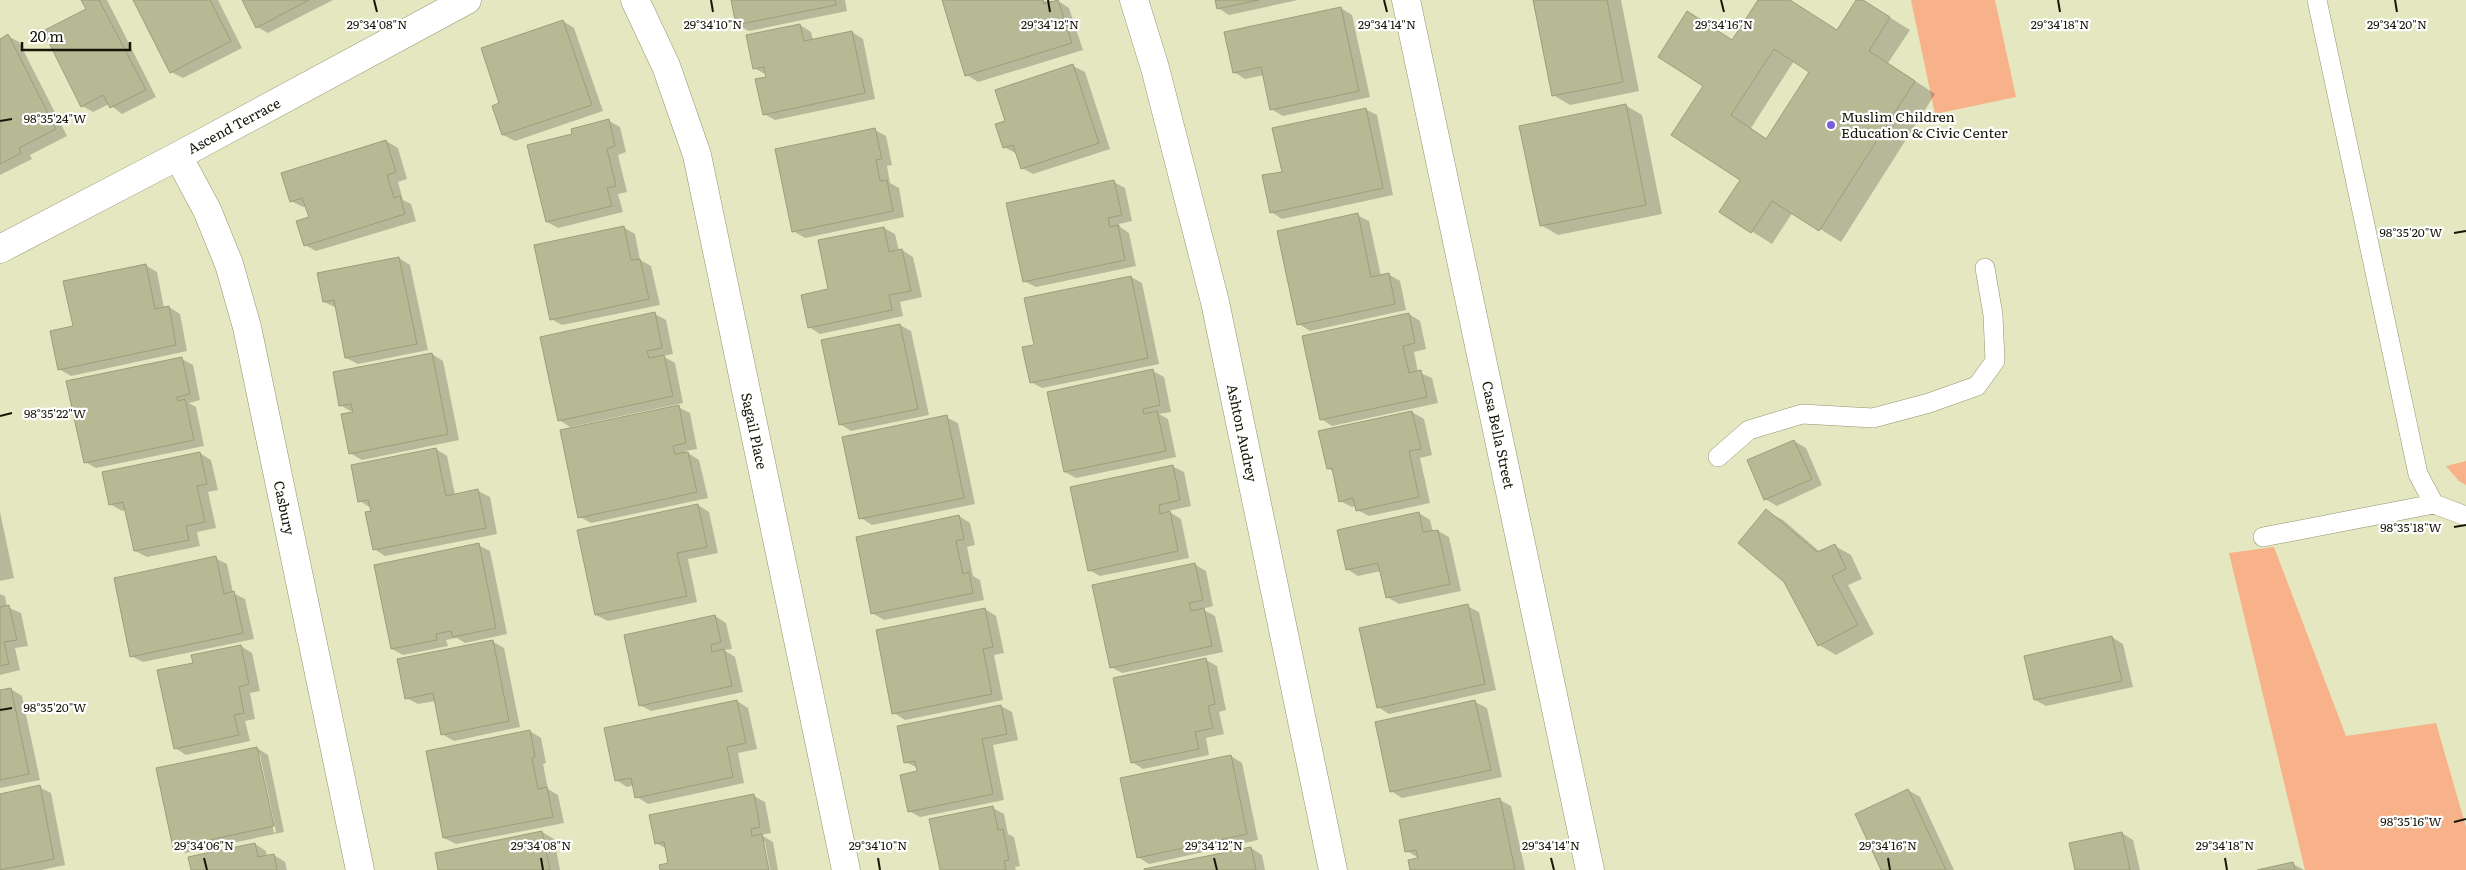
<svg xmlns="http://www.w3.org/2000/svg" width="2466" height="870" viewBox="0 0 2466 870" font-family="Literata,serif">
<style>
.green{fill:#f8b289}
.shadow{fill:#0003;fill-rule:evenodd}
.building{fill:#b6b993;stroke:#9c9e7a;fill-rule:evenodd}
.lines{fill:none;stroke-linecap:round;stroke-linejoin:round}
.service-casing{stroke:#929470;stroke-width:20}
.minor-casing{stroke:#929470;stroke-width:29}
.service{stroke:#fff;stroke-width:19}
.minor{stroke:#fff;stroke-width:28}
.ticks{fill:none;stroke:#161608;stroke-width:2}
.poi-dot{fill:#7b5ed8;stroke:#fff;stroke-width:2}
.labels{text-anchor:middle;stroke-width:4.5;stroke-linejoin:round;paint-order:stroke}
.poi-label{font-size:14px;fill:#161608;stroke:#fff;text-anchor:start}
.street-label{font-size:14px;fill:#161608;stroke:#fff}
.ticks-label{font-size:12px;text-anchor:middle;fill:#161608;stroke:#fff;stroke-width:4.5;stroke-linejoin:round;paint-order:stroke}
</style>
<rect width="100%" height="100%" fill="#e4e7c0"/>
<path class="green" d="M1911 0H1995L2016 97 1935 114Z
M2466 461V485L2459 481 2446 466Z
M2274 547 2346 736 2436 723 2466 827V870H2305L2229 553Z"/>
<path class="shadow" d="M83 0H107L156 97 122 114 109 104 93 112 82 106 87 9Z
M134 0H218L242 48 183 78 171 72Z
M243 0H333L268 33 257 27Z
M732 0H845L847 11 749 31 737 25Z
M943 0 1058 1 1069 8 1083 50 978 82 967 75Z
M1216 0H1298L1229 15 1218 8Z
M1534 0H1621L1639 91 1570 105 1553 95Z
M1760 0H1790L1838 31 1857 0H1862L1910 30 1888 63 1935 94 1841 242 1793 212 1772 244 1721 212 1742 180 1704 86 1688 12 1734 41ZM1794 61 1811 72 1767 139 1751 128Z
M1341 8 1352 15 1370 97 1283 116 1271 109 1264 75 1245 79 1234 72Z
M563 21 574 28 603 111 515 141 503 135 493 106 501 103Z
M800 25 811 32 813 40 852 32 863 39 875 99 775 120 764 114 767 75 754 68Z
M8 36 19 42 67 136 30 155 32 159 0 175V40Z
M1073 66 1085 72 1110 149 1033 174 1022 168 1017 154 1004 147 1007 122Z
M1625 105 1642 115 1662 214 1558 235 1541 225Z
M1365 109 1377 115 1393 195 1282 219 1271 212 1283 172Z
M609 121 620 127 626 152 618 155 627 192 618 194 623 212 558 228 547 222 573 135Z
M875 130 886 136 892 165 887 166 890 183 899 188 904 217 805 238 793 231Z
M386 141 398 148 407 179 398 182 403 200 411 204 416 221 316 251 305 245 310 218 306 206 303 207 291 201Z
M1114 182 1125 188 1132 221 1119 224 1120 227 1129 233 1136 266 1036 287 1024 281Z
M1357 215 1369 221 1381 276 1388 274 1400 281 1406 310 1310 331 1299 324Z
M623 227 635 234 640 260 651 266 660 305 562 325 551 319Z
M884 228 895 234 899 251 902 250 913 257 922 297 900 302 903 316 820 334 809 327 829 290Z
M399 258 410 265 428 350 358 364 346 358 337 308 324 302Z
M145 265 157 272 164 308 169 307 180 314 187 351 71 376 59 369 74 327Z
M1131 277 1142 283 1159 364 1042 388 1031 382Z
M655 314 666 320 673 354 663 356 675 363 683 403 570 427 559 420Z
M1409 314 1420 321 1426 349 1414 352 1418 372 1432 378 1438 403 1332 426 1321 419Z
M900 325 911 331 929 415 851 431 840 424Z
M432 354 443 361 459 440 362 460 350 453 354 413 340 405Z
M182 359 193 365 200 400 189 403 196 407 204 446 96 468 85 462Z
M1153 371 1164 377 1171 412 1159 414 1168 419 1176 457 1076 478 1065 472Z
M678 407 690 413 697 449 685 451 699 460 708 498 591 523 580 517Z
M1412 412 1424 419 1432 455 1420 458 1430 503 1369 516 1357 510 1356 506 1352 507 1340 501 1334 472 1328 468Z
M946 417 958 423 975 504 872 525 861 518Z
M1794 441 1806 448 1822 485 1777 506 1765 499Z
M436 449 447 456 455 495 478 491 490 497 497 534 385 556 374 549 371 508 360 501Z
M200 453 211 460 218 490 208 492 216 528 197 532 200 546 147 557 135 551 126 510 122 511 110 504Z
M1172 466 1184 472 1191 506 1168 511 1181 519 1189 558 1100 576 1089 570Z
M698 505 709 512 718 553 688 559 697 602 608 621 596 615Z
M1766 511 1783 520 1820 552 1835 546 1851 555 1862 579 1848 585 1874 634 1836 655 1819 645 1785 581Z
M0 512 14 578 0 581Z
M1419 513 1430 520 1433 532 1438 531 1449 537 1461 591 1399 604 1387 597 1381 571 1358 576 1347 569Z
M959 516 970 523 975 545 967 547 973 576 980 580 984 600 884 620 872 613Z
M478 545 490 551 507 634 465 643 457 638 446 640 448 646 403 655 392 649Z
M215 558 227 564 233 593 245 599 254 639 143 662 131 656Z
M1194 564 1206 571 1213 606 1202 609 1215 616 1223 652 1122 673 1111 667Z
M0 594 5 596 7 607 21 613 28 646 15 648 20 670 0 675Z
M1467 606 1479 612 1496 690 1389 714 1378 707Z
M985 609 996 616 1004 653 994 655 1003 700 905 720 894 713Z
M715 616 726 623 732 649 724 650 735 657 743 692 651 711 640 705Z
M2112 637 2123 644 2133 687 2046 706 2035 700Z
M492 641 504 648 520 727 454 741 442 734 436 701 418 704 406 698Z
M241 646 252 653 260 691 250 693 255 719 245 721 250 741 186 755 175 748 194 664Z
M1206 660 1217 666 1226 710 1219 712 1224 734 1206 738 1209 755 1143 769 1132 762Z
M11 689 22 696 40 780 0 788V691Z
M737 701 748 708 757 749 738 753 744 783 648 804 637 797 634 785 627 787 616 780Z
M1475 702 1487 708 1502 777 1402 798 1391 791Z
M1001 706 1012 712 1018 740 993 745 1004 800 920 817 909 811 918 772V768L905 762Z
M530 731 541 738 546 763 543 764 548 789 558 795 564 823 456 844 444 838Z
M257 748 268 755 284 832 185 853 174 847ZM257 755H260L276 832 274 833Z
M1231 756 1242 763 1258 840 1149 864 1138 857Z
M39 787 51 793 65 865 41 870H0V795Z
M1908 790 1920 797 1954 870H1882Z
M754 796 765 802 771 833 761 835 773 842 778 870H770L765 842H762L768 870H661L670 864 667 849 656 843Z
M1500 800 1511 806 1525 870H1411L1420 859 1407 851Z
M993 808 1004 814 1008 834 1014 837 1020 866 1015 867 1016 870H941Z
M542 832 554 839 560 870H440Z
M2122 833 2133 840 2140 870H2076Z
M255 844 266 851 267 857 274 855 285 862 287 870H192Z
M1251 848 1262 855 1265 870H1146Z
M2293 864 2304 870H2263Z"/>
<path class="building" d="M81 0H99L146 90 110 108 103 95 81 107 43 31 86 9Z
M133 0H210L231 41 170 73Z
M242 0H309L256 28Z
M731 0H835L836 5 736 25Z
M942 0H1043L1044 4 1058 0 1072 43 965 76Z
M1215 0H1259L1217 9Z
M1533 0H1607L1623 82 1552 96Z
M1758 0H1790L1837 30 1856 0H1863L1890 17 1869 51 1915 81 1819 231 1772 201 1751 233 1719 212 1740 180 1671 135 1703 86 1658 57 1687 11 1732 40ZM1774 49 1809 72 1766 139 1731 115Z
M1341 7 1359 91 1270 110 1261 67 1233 73 1224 32Z
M563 20 592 105 502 135 492 106 499 103 481 48Z
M800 24 804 41 852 31 865 93 763 115 755 79 766 77 764 67 753 69 746 35Z
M8 34 56 129 19 148 21 153 0 164V39Z
M1073 64 1099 143 1021 169 1013 145 1003 148 995 124 1005 121 995 90Z
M1626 104 1646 205 1540 226 1519 126Z
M1366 108 1383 188 1270 213 1262 175 1282 172 1272 128Z
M609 119 615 146 607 149 616 186 607 188 612 206 546 222 527 145 572 134 571 129Z
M875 128 882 159 876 160 880 181 887 180 893 211 792 232 775 149Z
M386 140 396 172 387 175 394 198 400 196 405 214 304 246 296 221 309 217 302 198 290 202 281 173Z
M1114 180 1122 215 1108 218 1110 227 1118 225 1125 260 1023 282 1006 203Z
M1358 213 1371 277 1389 273 1395 304 1297 325 1277 231Z
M624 226 631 260 640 259 649 299 550 320 534 245Z
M884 227 889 252 902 249 911 291 889 295 892 310 808 328 801 295 828 289 818 240Z
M399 257 417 344 345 358 334 300 323 302 317 273Z
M146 264 155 309 169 306 176 345 58 370 50 331 73 326 63 281Z
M1131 276 1148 358 1030 383 1022 347 1034 345 1024 298Z
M655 312 662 348 647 351 649 358 664 355 673 396 558 421 540 337Z
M1409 313 1415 343 1403 346 1409 373 1421 370 1427 397 1320 420 1302 336Z
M900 324 918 409 839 425 821 340Z
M432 353 448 434 349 454 341 414 353 412 351 404 339 406 333 372Z
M182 357 190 394 177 397 178 401 185 399 194 440 84 463 66 381Z
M1153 369 1160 405 1143 409 1144 414 1157 411 1166 451 1064 472 1047 392Z
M679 405 686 443 673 446 675 454 688 452 697 492 578 518 560 430Z
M1412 411 1421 449 1409 451 1419 497 1356 511 1353 498 1339 502 1332 468 1327 469 1318 431Z
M947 415 964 498 859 519 842 437Z
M1794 440 1812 479 1764 500 1747 460Z
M436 448 446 496 478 489 486 528 373 550 365 512 371 511 368 500 358 502 351 465Z
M200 452 207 484 197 486 205 522 186 526 189 540 134 551 123 502 109 505 102 472Z
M1173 465 1180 500 1159 505 1160 514 1170 511 1178 551 1088 571 1070 487Z
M698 504 707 547 677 553 687 596 595 615 577 530Z
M1766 509 1817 552 1835 544 1846 569 1832 576 1858 625 1818 646 1784 582 1738 543Z
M1419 512 1423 532 1438 530 1450 584 1386 598 1378 563 1346 570 1337 530Z
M959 515 964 539 956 541 963 574 969 572 973 593 871 614 856 537Z
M479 543 496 628 453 637 451 631 436 634 437 640 391 649 374 565Z
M216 556 224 594 234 591 243 633 130 657 114 578Z
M1195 563 1203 600 1189 603 1191 611 1204 608 1212 646 1110 668 1092 585Z
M1468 604 1485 684 1377 708 1359 628Z
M9 605 17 640 4 642 9 664 0 666V607Z
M985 608 993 647 983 649 992 694 892 714 876 630Z
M715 615 721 642 711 645 712 652 724 649 732 686 639 706 624 635Z
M2112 636 2122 681 2034 700 2024 656Z
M493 640 509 721 441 735 433 693 405 699 397 659Z
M241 645 249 684 239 687 244 713 234 715 239 735 174 749 157 670 193 663 191 655Z
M1206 658 1215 704 1208 706 1213 728 1195 732 1199 749 1131 763 1113 678Z
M11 688 29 774 0 780V690Z
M737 700 746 743 727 747 733 777 635 798 631 778 615 781 604 728Z
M1475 700 1491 770 1390 792 1375 722Z
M1001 705 1007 734 982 739 993 794 908 812 900 775 917 771 915 761 904 763 897 726Z
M530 730 535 757 532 758 538 789 547 787 553 817 443 838 426 751Z
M257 747 274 826 173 848 156 768Z
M1231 755 1247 834 1137 858 1120 778Z
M40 785 54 859 0 870V794Z
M1908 789 1946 870H1881L1855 814Z
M754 794 760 827 751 829 752 836 762 834 769 870H660L659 865 668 863 664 842 655 844 649 815Z
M1500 798 1515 870H1410L1408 860 1418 858 1416 850 1405 852 1399 820Z
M993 806 998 830 1003 829 1009 860 1004 861 1006 870H940L929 819Z
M542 831 550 870H438L435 853Z
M2122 832 2130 870H2075L2069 843Z
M255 843 258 857 274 854 277 870H191L188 857Z
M1251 847 1256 870H1144V869Z
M2293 862 2295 870H2257Z"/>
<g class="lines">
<g class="service-casing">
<path id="service" d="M2317 0 2418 474 2434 504 2466 516
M1718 457 1749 430 1802 414 1873 418 1929 403 1977 386 1995 361 1993 315 1985 268
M2263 537 2434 504"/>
</g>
<g class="minor-casing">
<path id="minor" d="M635 0 666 66 697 155 846 870
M1134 0 1155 68 1215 302 1333 870
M1406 0 1590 870
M178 156 207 210 229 264 247 327 360 870
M0 249 178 156 467 0"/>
</g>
<use href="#service" class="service"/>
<use href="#minor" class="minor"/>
</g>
<path class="ticks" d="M374 0 377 12M711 0 713 12M1048 0 1050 12M1384 0 1387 12M1721 0 1724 12M2058 0 2060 12M2395 0 2397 12M0 121 12 119M2454 233 2466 231M0 416 12 413M2454 527 2466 525M0 710 12 708M2454 822 2466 819M204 858 207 870M541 858 543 870M878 858 880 870M1214 858 1217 870M1551 858 1554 870M1888 858 1890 870M2225 858 2227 870"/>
<circle class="poi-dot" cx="1831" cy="125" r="5"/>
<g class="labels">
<g class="poi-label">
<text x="1841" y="122">Muslim Children<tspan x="1841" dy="16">Education &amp; Civic Center</tspan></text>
</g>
<g class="street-label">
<text transform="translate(234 126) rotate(-28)" y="5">Ascend Terrace</text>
<text transform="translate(754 431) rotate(78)" y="5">Sagail Place</text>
<text transform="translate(1242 433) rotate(78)" y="5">Ashton Audrey</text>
<text transform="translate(1498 435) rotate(78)" y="5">Casa Bella Street</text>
<text transform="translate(284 508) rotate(78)" y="5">Casbury</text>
</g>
</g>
<g class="ticks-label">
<text x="377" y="29">29°34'08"N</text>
<text x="713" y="29">29°34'10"N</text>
<text x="1050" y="29">29°34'12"N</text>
<text x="1387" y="29">29°34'14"N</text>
<text x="1724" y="29">29°34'16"N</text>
<text x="2060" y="29">29°34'18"N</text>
<text x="2397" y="29">29°34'20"N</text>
<text x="55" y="123">98°35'24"W</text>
<text x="2411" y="237">98°35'20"W</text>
<text x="55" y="418">98°35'22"W</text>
<text x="2411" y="532">98°35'18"W</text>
<text x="55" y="712">98°35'20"W</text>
<text x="2411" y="826">98°35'16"W</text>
<text x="204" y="850">29°34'06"N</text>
<text x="541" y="850">29°34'08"N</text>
<text x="878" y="850">29°34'10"N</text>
<text x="1214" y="850">29°34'12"N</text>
<text x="1551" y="850">29°34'14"N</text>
<text x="1888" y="850">29°34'16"N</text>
<text x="2225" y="850">29°34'18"N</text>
</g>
<path d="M22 42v8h108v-8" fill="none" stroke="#161608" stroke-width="2.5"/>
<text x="30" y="42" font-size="15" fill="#161608" stroke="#ffffff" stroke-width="4" paint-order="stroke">20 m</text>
</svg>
